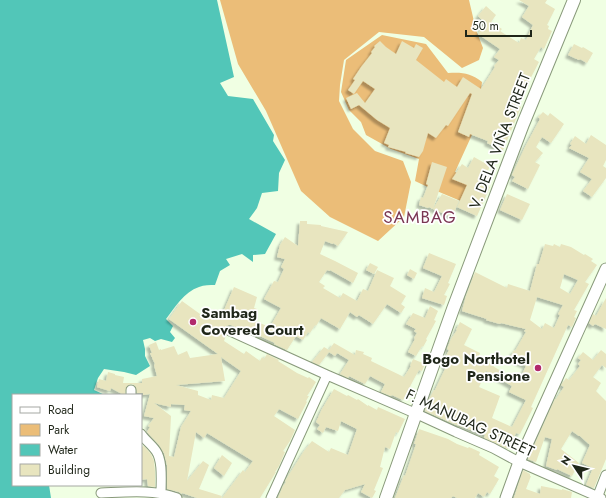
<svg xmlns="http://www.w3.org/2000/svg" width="606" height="498" viewBox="0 0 606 498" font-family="Jost,sans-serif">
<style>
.green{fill:#ebbd78}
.water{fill:#52c6b8}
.building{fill:#e8e5bf;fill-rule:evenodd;filter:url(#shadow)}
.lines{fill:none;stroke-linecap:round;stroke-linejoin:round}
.minor-casing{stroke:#899a7b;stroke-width:11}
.tertiary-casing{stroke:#899a7b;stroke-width:13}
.secondary-casing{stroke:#899a7b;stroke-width:14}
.minor{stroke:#fff;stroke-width:9}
.tertiary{stroke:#fff;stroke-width:11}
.secondary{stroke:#fff;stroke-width:12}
.poi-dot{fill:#b1296b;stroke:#fff;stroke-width:1.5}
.labels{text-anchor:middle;stroke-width:3.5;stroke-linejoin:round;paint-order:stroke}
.street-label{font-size:15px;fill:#1f2619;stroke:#fff}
.poi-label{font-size:15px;font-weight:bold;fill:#1f2619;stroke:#fff;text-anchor:start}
.quarter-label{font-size:17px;letter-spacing:1px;fill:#7b3753;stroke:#fff}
</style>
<defs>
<filter id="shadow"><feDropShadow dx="-3" dy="3" stdDeviation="1" flood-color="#0004"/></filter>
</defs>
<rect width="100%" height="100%" fill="#f0ffe3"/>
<path class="green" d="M220 0H469L476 30 483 48 479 60 462 68 424 37 379 32 344 60 340 85 339 101 353 129 375 151 403 161 411 182 404 217 378 241 330 217 301 191 266 111 238 64Z
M382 35 426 44 448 73C462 72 471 73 482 82L476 126 455 172 483 185 475 207 432 189 415 181 419 159 391 149 366 135 361 122 349 110 341 92 346 60Z"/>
<path class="water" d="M0 0H217L234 77 220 83 228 96 253 99 274 135 273 141 285 160 279 173 278 191 262 193 257 208 249 219 276 234 265 254 253 255V262L242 254 226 259 230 265 220 271 215 285C210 285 204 285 199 287 184 292 175 307 166 319L173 326 170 332 175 338 172 342 161 339 155 341 150 338 143 340 145 349V356L150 366 136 375 124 372 104 369 98 378 94 390 105 395H13V485H49L51 498H0Z"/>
<path class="building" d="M519 0H547L545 3 555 9 547 25 549 26 548 29 552 31 544 49 541 47 534 59 539 62 528 83 529 85 523 95 516 105 521 107 503 150 487 143 488 141 470 134 469 137 458 132 472 94 470 93 448 126 446 125 436 138 428 133 423 151 419 157 405 153 406 152 388 147 389 145 384 143 390 128 377 120 359 105 351 109 346 98 357 93 365 103 375 89 363 81 354 94 348 90 355 80 353 79 361 67 372 53 371 52 375 47 374 46 380 41 386 47 396 54 402 41 414 48 416 44 423 48 416 60 444 82 446 79 457 87 463 77 481 89 495 67 494 66 499 60 494 57 500 49 478 34 485 23 478 16 486 6 496 15 491 22 502 29 500 31 519 43 521 38 526 40 533 25 522 17 529 6Z
M574 44 582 48 583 47 593 53 587 63 580 59 579 60 568 55Z
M543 112 548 116 550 113 564 124 551 143 542 137 536 147 543 153 535 162 540 165 528 189 512 181 515 177 512 175 525 147 540 119 538 117Z
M591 135 606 145V160L603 166 606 168V178L592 197 583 191 592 179 580 172 589 158 569 148 572 145 570 144 575 136 586 144Z
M474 157 490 166 486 175 490 177 486 185 490 187 477 216 457 207 467 185 452 179 462 164 468 168Z
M432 162 447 167 433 209 429 207 428 208 419 205 421 197 423 198 428 185 426 184Z
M442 194 459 201 452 217 433 209Z
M507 194 530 204 522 220 500 210Z
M300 221H307V224L321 225V226L348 232 338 246 333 243V244L325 241 320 254 335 261 358 273 353 283 330 270V271L327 270 319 282 325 286 323 288 340 298 343 293 357 301 363 289 368 291 377 270 394 278 390 286 406 296 401 304 405 307 401 313 387 304 373 324 359 315 357 317 350 312 340 329 321 318 316 326 315 325 310 333 308 332 303 340 296 336 287 350 274 344 275 343 262 337 243 329 242 330 230 325 226 326 224 331 226 335 224 341 244 354 246 351 260 361 262 357 264 359 267 354 279 360 278 361 297 373 308 378 309 377 316 382 307 396H309L306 401 307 402 298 419 279 409 274 416 295 430 290 441 283 451 285 452 279 466 275 472H276L260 498H222L243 470 245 472 253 461 207 433 204 438 196 432 187 481 203 461 209 465 199 489 222 496 221 498H197L182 493V494L179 492 167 489V465L164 453 159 445 147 432 150 427 148 426 154 418 144 416 150 394 143 395V393H137L136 387 134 385 131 384 126 387 125 395H124L111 388 110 391 97 387 99 379 106 381 108 372 115 374V375L124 377 123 383H142V379L157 376 154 365 155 364 150 353H152L149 345 156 342 159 350 161 349V350L174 346 178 355 187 351 190 358 218 354 169 319 182 301 207 319 214 309 222 315 234 287 257 297 254 308 257 309 252 320 270 327 281 308 264 299 274 281 278 282 284 269 281 267 285 259 277 257 280 245 285 237 298 246ZM221 357 241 371 224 398 212 395 211 400 198 395V391L176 385 225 381ZM154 403 171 407V404L185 405 184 410 191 411 181 427 174 457 169 456 171 416Z
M545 244 553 246 554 244 560 247 561 244 571 247 584 255 585 254 593 259 591 261 597 265 585 282 589 284 574 310 577 311 574 317 576 318 572 327 568 325 531 407 533 408 520 434 516 433 508 449 484 438 485 435 454 424 425 411 429 399 434 390H435L446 367 444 365 447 359 445 358 449 350 447 349 451 339 457 330H456L460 322 472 329 464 345 480 353 479 356 496 368 515 379 516 377 520 379 526 366 510 358 514 350 515 351 526 332 524 331 526 329 501 323 500 324 486 320 487 319 462 311 466 296 475 272 507 288 508 284 530 291 537 264H539ZM564 274 578 280 570 294 560 288ZM537 297 563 305 558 314 560 315 554 328 545 323 542 329 530 320ZM486 371 512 386 509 392 526 400 512 427 492 418 500 396 479 387Z
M429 253 456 264 448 283 450 284 444 295 447 296 444 305 422 298 425 288 434 292 442 276 423 268Z
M370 263 378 267 374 274 366 270Z
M410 269 417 273 414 279 407 275Z
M606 298V329L595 324 593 326 589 323 593 314 596 316Z
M430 306 438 311 434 320 436 321 426 339 427 340 423 347 422 346 416 356 408 352 415 339 414 338 417 333 414 331 416 329 406 324 413 313 425 318Z
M334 343 355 355 356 350 364 352 363 354 372 358 371 361 404 377 411 366H410L413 359 425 364 422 371 419 370 415 377 403 400 392 395 391 396 381 392 385 384 370 376 365 384 349 376 348 378 340 374 349 360 337 353 335 356 329 352 319 365 312 362 324 347 329 350Z
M601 350 606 354V368L602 365 593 377 601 383 596 391 606 401V459L594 488 586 485 593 468 582 463 590 445 580 436H579L572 431 561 449 579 463 572 476 557 469V470L546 466 552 439 545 437 536 462 528 459 555 399H556L564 387 561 385 566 378 569 380 580 366 578 364 581 360 578 358 583 352 593 360Z
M334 389 347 396 348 395 357 400 358 399 368 406V405L377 410 378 407 405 419 398 433 396 432 390 449 385 447 380 467 383 468 374 490 376 491 372 498 361 492 365 484 345 490 339 498H278L283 486 286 482 285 481 304 451 312 441 329 452 331 448 348 455 357 429 341 421 338 431 326 427 323 433 317 429 320 425 316 422 322 409Z
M419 429 448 439 457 444 468 448 469 447 480 452 479 455 499 467 494 476 499 479 490 494 487 492 484 497 478 493 475 498H457L453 496 451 498H395L404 475 405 476 416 444H414Z
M144 446 151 454 154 461 155 472V487L148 486 147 479 141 480V447Z
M222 455 232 463 224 476 214 468Z
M523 470 530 474V476H531L526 489 540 494 541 486 562 490V489L572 492 571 498H514Z"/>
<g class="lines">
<g class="minor-casing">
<path id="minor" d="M230 331 327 375 417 414 456 432 493 448 519 462 601 498
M131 395V390
M141 434C145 440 151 444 156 451 163 461 161 481 161 494
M101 493C126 492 154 489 177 498
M271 498 327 375
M597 498 606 475"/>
</g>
<g class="tertiary-casing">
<path id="tertiary" d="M506 498 519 462 606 269"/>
</g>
<g class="secondary-casing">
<path id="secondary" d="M386 498 453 309 523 124 574 0"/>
</g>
<use href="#minor" class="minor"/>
<use href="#tertiary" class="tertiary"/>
<use href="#secondary" class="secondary"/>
</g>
<g class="poi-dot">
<circle cx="193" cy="322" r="4"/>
<circle cx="538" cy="368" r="4"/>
</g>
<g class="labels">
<g class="street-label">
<text transform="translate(500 141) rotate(-69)" y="5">V. DELA VIÑA STREET</text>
<text transform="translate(470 423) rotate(25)" y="5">F. MANUBAG STREET</text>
</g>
<g class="poi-label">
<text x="201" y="318">Sambag<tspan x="201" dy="17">Covered Court</tspan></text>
<text x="530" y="364" text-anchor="end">Bogo Northotel<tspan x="530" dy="17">Pensione</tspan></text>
</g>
<g class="quarter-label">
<text x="420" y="223">SAMBAG</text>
</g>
</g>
<rect x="12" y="394" width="130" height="92" fill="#ffffff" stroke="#a5a8a3"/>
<rect x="20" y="407" width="20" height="6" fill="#ffffff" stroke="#a5a8a3"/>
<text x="48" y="414" font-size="12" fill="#1f2619">Road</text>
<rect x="20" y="424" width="20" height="12" fill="#ebbd78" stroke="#a5a8a3"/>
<text x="48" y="434" font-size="12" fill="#1f2619">Park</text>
<rect x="20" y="444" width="20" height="12" fill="#52c6b8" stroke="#a5a8a3"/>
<text x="48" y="454" font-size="12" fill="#1f2619">Water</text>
<rect x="20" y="464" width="20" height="12" fill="#e8e5bf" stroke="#a5a8a3"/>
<text x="48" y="474" font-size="12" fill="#1f2619">Building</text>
<g transform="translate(574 466) rotate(305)" stroke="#ffffff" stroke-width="3" paint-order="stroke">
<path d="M0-3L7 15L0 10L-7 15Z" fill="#1f2619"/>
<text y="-6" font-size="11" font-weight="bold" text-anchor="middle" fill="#1f2619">N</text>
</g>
<path d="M466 30v6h65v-6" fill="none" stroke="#1f2619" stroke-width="2"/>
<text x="472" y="30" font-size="12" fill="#1f2619" stroke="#ffffff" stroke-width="3" paint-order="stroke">50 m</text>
</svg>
